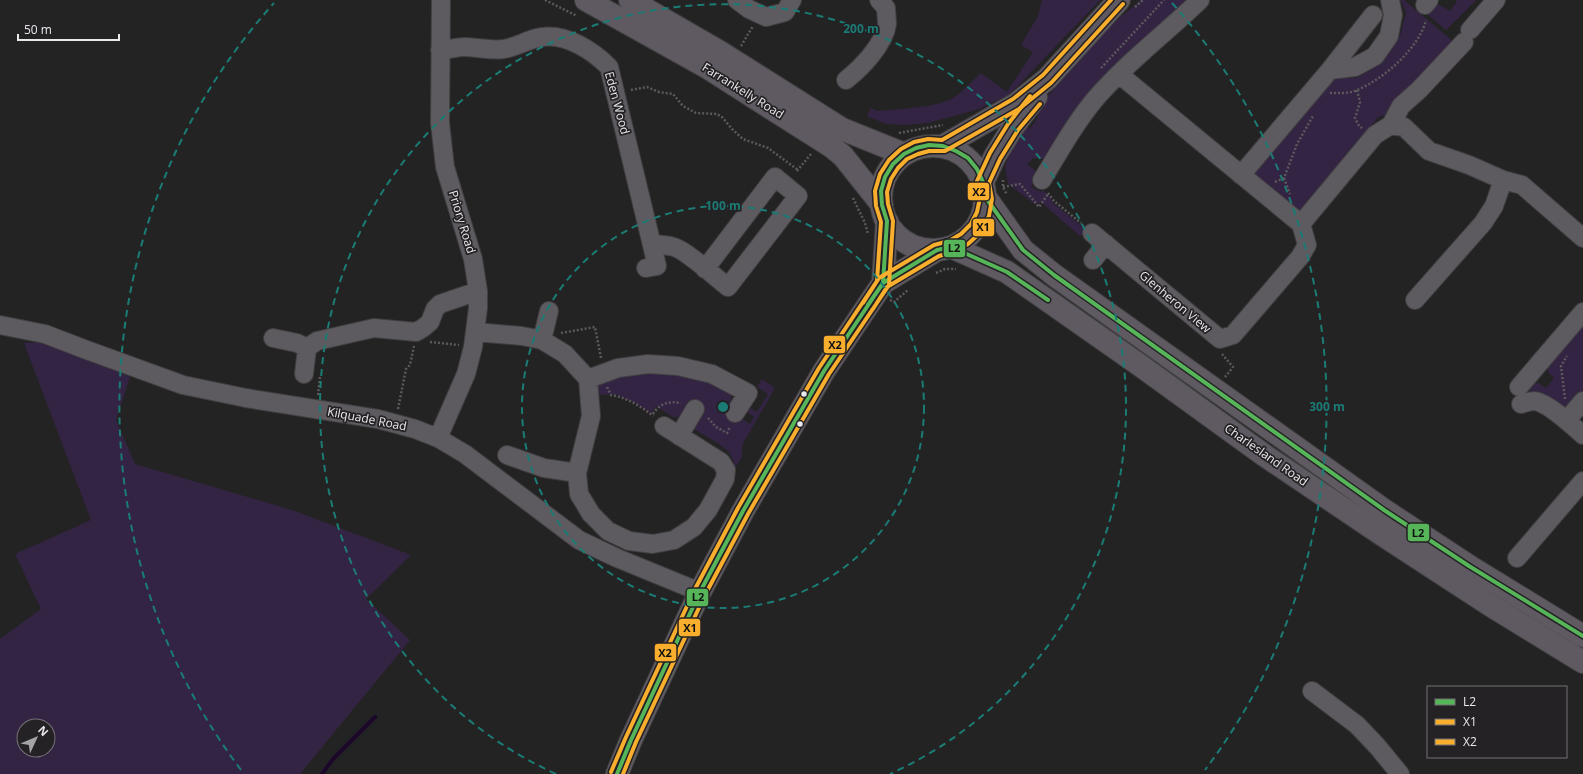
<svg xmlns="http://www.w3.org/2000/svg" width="1583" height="774" viewBox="0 0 1583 774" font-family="'Open Sans',sans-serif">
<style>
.green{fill:#342444;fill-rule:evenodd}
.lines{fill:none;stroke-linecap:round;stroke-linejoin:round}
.stream{stroke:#1b0729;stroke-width:4}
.minor-casing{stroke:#403f40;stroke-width:20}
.major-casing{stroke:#403f40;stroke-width:24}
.path{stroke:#5b595c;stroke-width:2.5;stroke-dasharray:2 2;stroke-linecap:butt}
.minor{stroke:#5d5a60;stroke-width:18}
.major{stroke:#5f5a61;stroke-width:22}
.bus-1-casing{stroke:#242225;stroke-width:7}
.bus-2-casing{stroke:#242225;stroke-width:7}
.bus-3-casing{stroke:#242225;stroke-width:7}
.bus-1{stroke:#56b559;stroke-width:4}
.bus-2{stroke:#f9af2d;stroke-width:4}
.bus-3{stroke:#f9af2d;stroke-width:4}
.ring{fill:none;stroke:#1a7c74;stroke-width:2;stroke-dasharray:7 5}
.bus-dot{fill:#e9e8ea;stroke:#242225;stroke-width:1.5}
.labels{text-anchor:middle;stroke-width:3.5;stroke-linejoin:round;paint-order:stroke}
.street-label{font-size:12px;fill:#e9e8ea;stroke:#242225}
.centre{fill:#1a7c74;stroke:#242225;stroke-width:2}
.ring-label{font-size:12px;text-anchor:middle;font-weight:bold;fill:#1a7c74;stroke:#242225;stroke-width:3.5;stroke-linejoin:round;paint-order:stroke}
.line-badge{stroke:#242225;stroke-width:1.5}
.pale-badge-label{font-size:11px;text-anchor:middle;font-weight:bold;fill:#111}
</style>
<rect width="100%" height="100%" fill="#242324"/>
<path class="green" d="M1042 0H1100L1010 94 979 109 928 123 905 125 886 124 867 116 871 108 877 111C897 109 937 108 953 98 963 92 972 81 981 73L1007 92 1033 52 1021 45 1038 16Z
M1140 0H1195L1046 159 1033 158 1027 165 1034 169 1037 177 1031 187 1041 192 1043 190 1051 198 1052 202 1085 229H1093L1080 236 1041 202 1035 204 1008 184 1005 167 1012 147 1026 125 1030 129 1038 117 1034 113C1058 83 1084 52 1112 25 1121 16 1132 9 1140 0Z
M1401 0H1404L1455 43 1417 84 1399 95 1389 114 1378 117 1304 211 1294 212 1254 180 1255 168 1326 83 1335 78H1356L1372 69 1388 55 1400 36 1406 13Z
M1456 0H1476L1446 30 1422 10 1436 3 1450 11 1457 2Z
M1583 324V394L1571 408 1562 409 1545 397 1526 389 1531 383H1538L1546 388 1554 378 1548 372V364Z
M46 342 130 377 116 420 135 464 292 510 411 555 366 599 410 640 300 774H0V639L41 609 15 554 91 520 24 343ZM24 726H48V750H24Z
M646 371 677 372 704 380 730 390C733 398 731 402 727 409L750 424 754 417 742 408 747 406 757 412 768 394 757 387 762 379 775 388 742 445V457L735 468 733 459 728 451 719 444 689 426 682 414 678 417H673L656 406 651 413 637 404 616 394 596 395 597 381Z"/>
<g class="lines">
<path class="stream" d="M322 774 333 759 375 717"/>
<g class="minor-casing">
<path id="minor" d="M737 0 749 9 766 17 785 12 792 0
M1425 5 1429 0
M1470 30 1496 0
M440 50C449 50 456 47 464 47 477 47 490 51 504 49 517 47 528 39 542 37 566 33 593 51 609 67L657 266 646 268
M1330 70 1355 67 1375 56 1389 36 1393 15 1390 0
M846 80C861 68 884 45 887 24 887 19 886 13 886 8L879 0
M1391 125 1404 127 1429 151 1469 165 1503 180 1522 185 1583 238
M1241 175 1330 70 1373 15
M1042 180C1059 152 1075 123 1096 98 1127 62 1166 33 1200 0
M1301 224 1375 135 1391 125 1401 106 1419 90 1464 42
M1092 233 1220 339 1233 335 1300 257 1307 245 1301 224 1120 75
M652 243C659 245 667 245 674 247 687 251 715 277 728 287L798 196 775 177 705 269
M1093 260 1106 244
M1415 300 1483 223 1494 206 1503 180
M0 325 45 334 84 349 183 385 246 398 378 419 415 429 438 438 465 454 579 540 617 558 700 592
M475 332 522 336 542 340 565 354 588 379 591 416 577 473 579 494 591 514 608 531 629 541 653 544 674 540 694 527 708 510 725 479 726 470 721 462 664 426
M273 338 297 343 307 348 317 341 374 328 416 332 423 328 430 322 435 309 440 304 478 291
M542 340 549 311
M304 374 307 348
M588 379 618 368 648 364 678 366 712 374 748 393 735 413
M1519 387 1583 312
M1521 404C1525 403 1530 401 1534 401 1547 402 1573 426 1583 435
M1567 420 1583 401
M679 436 695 409
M438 438 466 374 473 347 478 308V291L473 259 445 167 440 123 441 0
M507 455 544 468 577 473
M1517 558 1583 481
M1312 691 1357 725 1377 746 1400 774"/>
</g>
<g class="major-casing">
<path id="major" d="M586 0 708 68 832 147 843 156 882 205
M630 0 720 52 842 129 904 154
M943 146 1016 104 1047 79 1119 0
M881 198a52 52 0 1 1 104 0a52 52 0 1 1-104 0Z
M983 182 995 156 1013 127 1036 97
M986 198 1023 250 1054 275 1384 510 1469 566 1583 636
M951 247 1007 272 1141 366 1264 455 1381 534 1490 605 1583 662
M883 283 887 221
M617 774 631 740 700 592 743 511 824 371 883 283 937 250"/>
</g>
<path class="path" d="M545 0 577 16
M1135 7 1143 0
M741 46 753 26
M1101 68 1164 0
M631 90 647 87 659 92 673 94 683 106 696 113 717 114 722 117 732 129 743 139 768 148 798 170
M1357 90 1360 102 1355 118 1359 126 1362 128
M1330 93C1339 93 1349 94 1357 90 1384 79 1419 48 1426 20
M899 133 943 125
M797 171 811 154
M1284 178 1290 194
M1003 180V187L1007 195
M1275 182 1284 178 1297 144 1313 116
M1003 187 1020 184 1039 207 1048 194
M1048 193 1054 201 1081 223
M853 198 865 223 868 234
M936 273 945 269H956
M890 300 894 302 908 290
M561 333 595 327 601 358
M430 342 459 345
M1222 354 1233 367 1225 377
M607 387 611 395C626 397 642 407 653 416
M318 395 320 377H319
M1565 399 1561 366 1567 356
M398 409 406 369 410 365 414 346
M653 414C660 403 669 401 681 403
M708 418 716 427 727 433 730 427"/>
<use href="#minor" class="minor"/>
<use href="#major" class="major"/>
<g class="bus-1-casing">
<path id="bus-1" d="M868 305 883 283 937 250 951 247 1007 272 1048 300
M617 774 631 740 700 592 743 511 824 371 883 283 887 221 882 205 881 191 885 177 893 164 904 154 916 148 929 145 943 146 956 151 968 158 977 169 983 182 986 198 1023 250 1054 275 1384 510 1469 566 1583 636"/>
</g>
<g class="bus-2-casing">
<path id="bus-2" d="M873 309 887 287 939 256 953 252 968 244 981 232 989 216 992 199 989 183 1000 159 1018 130 1040 104
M623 774 636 742 705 595 748 514 829 374 889 285 893 221 888 204 887 192 891 179 898 168 907 159 918 154 929 151H945L1019 109 1051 83 1123 4"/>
</g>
<g class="bus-3-casing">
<path id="bus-3" d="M863 303 879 278 934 245 949 241 961 234 971 224 977 212 980 198 977 181 990 153 1008 124 1030 96
M611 772 626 737 695 589 738 508 819 368 877 281 881 222 876 206 875 191 880 174 889 160 901 149 914 142 928 139 942 140 1013 99 1043 75 1111 0"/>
</g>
<use href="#bus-1" class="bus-1"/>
<use href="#bus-2" class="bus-2"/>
<use href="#bus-3" class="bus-3"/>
</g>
<g class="ring">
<circle cx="723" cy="407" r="201"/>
<path d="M556 774A403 403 0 1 1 890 774"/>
<path d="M241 770A604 604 0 0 1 274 3M1172 3A604 604 0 0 1 1205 770"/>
</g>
<g class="bus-dot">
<circle cx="804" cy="394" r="3.5"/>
<circle cx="800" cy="424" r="3.5"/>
</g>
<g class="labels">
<g class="street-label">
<text transform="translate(743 91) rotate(32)" y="4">Farrankelly Road</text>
<text transform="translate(617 103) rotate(75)" y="4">Eden Wood</text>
<text transform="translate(462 222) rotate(73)" y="4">Priory Road</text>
<text transform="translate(1175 302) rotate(40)" y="4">Glenheron View</text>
<text transform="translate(367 419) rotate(11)" y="4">Kilquade Road</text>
<text transform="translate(1266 455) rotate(35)" y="4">Charlesland Road</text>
</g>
</g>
<circle cx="723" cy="407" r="6" class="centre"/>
<g class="ring-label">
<text x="861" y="33">200 m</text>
<text x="723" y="210">100 m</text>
<text x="1327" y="411">300 m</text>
</g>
<g class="line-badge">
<rect x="967" y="182" width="23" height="19" rx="4" fill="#f9af2d"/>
<rect x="972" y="218" width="23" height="19" rx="4" fill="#f9af2d"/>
<rect x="943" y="239" width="23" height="19" rx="4" fill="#56b559"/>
<rect x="823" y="335" width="23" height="19" rx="4" fill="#f9af2d"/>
<rect x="1407" y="523" width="23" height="19" rx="4" fill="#56b559"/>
<rect x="686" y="588" width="23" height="19" rx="4" fill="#56b559"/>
<rect x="678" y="618" width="23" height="19" rx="4" fill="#f9af2d"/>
<rect x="654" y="643" width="23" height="19" rx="4" fill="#f9af2d"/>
</g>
<g class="pale-badge-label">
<text x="979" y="196">X2</text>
<text x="983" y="231">X1</text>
<text x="954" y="252">L2</text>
<text x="835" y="349">X2</text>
<text x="1418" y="537">L2</text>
<text x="698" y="601">L2</text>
<text x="690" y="632">X1</text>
<text x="665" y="657">X2</text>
</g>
<rect x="1427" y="686" width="140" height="72" fill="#242225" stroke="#737174"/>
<rect x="1435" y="699" width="20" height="6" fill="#56b559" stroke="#737174"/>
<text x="1463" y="706" font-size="12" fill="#e9e8ea">L2</text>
<rect x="1435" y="719" width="20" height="6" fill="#f9af2d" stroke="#737174"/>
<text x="1463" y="726" font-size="12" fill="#e9e8ea">X1</text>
<rect x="1435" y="739" width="20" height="6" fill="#f9af2d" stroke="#737174"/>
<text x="1463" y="746" font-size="12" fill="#e9e8ea">X2</text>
<g transform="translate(36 738) rotate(46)"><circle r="19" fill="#242225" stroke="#737174"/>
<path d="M0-3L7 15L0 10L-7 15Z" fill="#a4a3a5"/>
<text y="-6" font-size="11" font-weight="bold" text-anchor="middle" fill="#e9e8ea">N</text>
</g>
<path d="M18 34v6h101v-6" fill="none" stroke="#e9e8ea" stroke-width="2"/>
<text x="24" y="34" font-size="12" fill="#e9e8ea" stroke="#242225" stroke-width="3" paint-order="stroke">50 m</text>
</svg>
